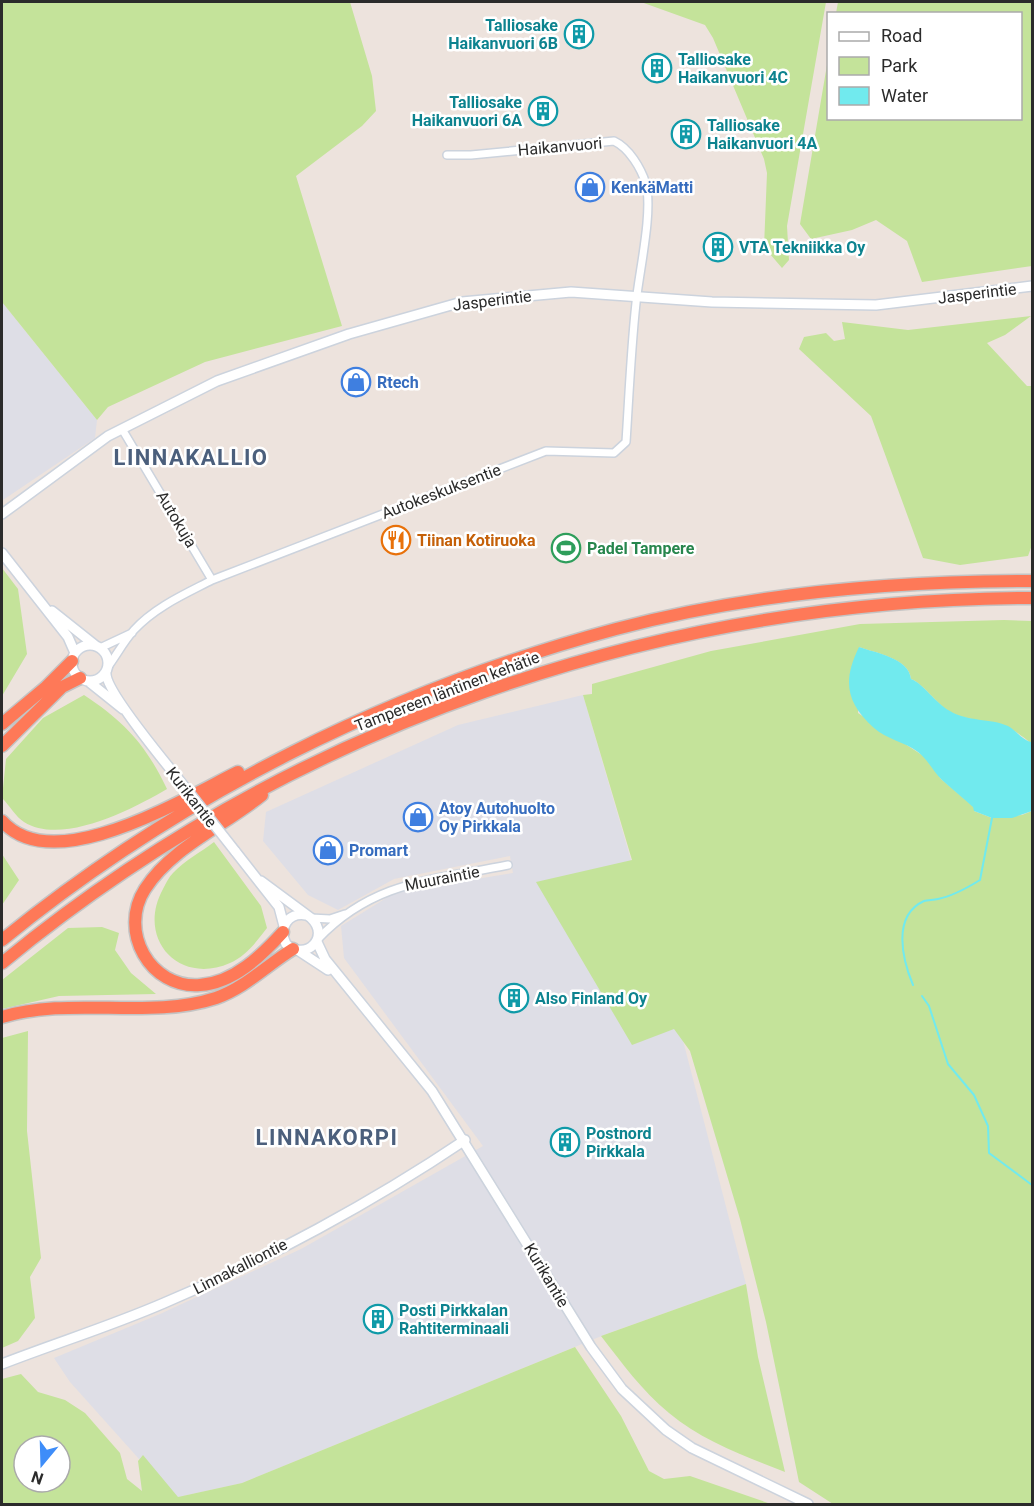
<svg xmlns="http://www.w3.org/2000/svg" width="1034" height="1506" viewBox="0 0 1034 1506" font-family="Roboto,sans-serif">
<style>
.industrial{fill:#dedee6}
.green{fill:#c4e39a;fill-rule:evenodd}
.water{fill:#71eaee}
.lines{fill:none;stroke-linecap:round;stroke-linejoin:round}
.stream{stroke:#71eaee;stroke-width:2}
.minor-casing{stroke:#ccd3dd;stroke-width:10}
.secondary-casing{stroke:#ccd3dd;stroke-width:12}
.motorway-casing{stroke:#c4c4c4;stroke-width:15}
.minor{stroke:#fff;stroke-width:7}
.secondary{stroke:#fff;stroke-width:9}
.motorway{stroke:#fe7958;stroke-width:12}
.secondary-bridge-casing{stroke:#ccd3dd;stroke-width:12;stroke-linecap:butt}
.secondary-bridge{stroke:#fff;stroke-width:9}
.labels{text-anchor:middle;stroke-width:5;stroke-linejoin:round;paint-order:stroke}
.culture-label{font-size:16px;font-weight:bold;fill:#0d838f;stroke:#fff;text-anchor:start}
.street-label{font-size:16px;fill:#2b2b2b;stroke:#fff}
.shop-label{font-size:16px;font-weight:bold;fill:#366cbe;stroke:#fff;text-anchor:start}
.food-label{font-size:16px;font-weight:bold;fill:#c56008;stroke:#fff;text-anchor:start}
.leisure-label{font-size:16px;font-weight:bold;fill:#27864d;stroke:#fff;text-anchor:start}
.district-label{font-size:22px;font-weight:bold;letter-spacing:1.5px;fill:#4b5f7c;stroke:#fff}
</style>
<rect width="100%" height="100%" fill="#ede3dd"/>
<path class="industrial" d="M2 302 97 420 95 438 3 500Z
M583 695 679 1025 746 1284 609 1333 242 1483 174 1498 70 1382 54 1358 160 1314 301 1249 483 1146 344 958 341 926 396 892 513 873 510 856 394 879 338 910 308 895 263 841 266 812 458 725Z"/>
<path class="green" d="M2 2H350L372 76 376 111 362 126 296 176 342 326 205 362 108 407 97 420 2 302Z
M641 2H826L787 226 789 260 782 268 764 247 767 173 764 159 713 38 705 25Z
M838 2H1032V266L922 282 907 241 876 220 852 230 811 239 800 224 828 59V118H1020V14L836 13Z
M1031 316 1005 335 987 343 1027 386H1032V545L1028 556 960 565 923 558 871 416 799 349 804 337 826 333 834 341 845 339 842 322 908 330Z
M2 568 18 589 27 654 2 696Z
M1004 620 1032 621V744C1026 739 1013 729 1005 726 987 720 968 721 950 712 936 704 924 684 911 679 909 658 875 653 859 647L858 713 925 757 941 779 974 807V811L992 818 1022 815 1032 811V1504H833L799 1482 766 1322 740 1219 690 1051 674 1029 632 1045 536 882 632 860 583 695 592 694V684L711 651 860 624Z
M84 695C125 722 146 745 167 789 133 809 62 846 24 822 16 817 9 805 2 798L6 759 43 718Z
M214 842 261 906 267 928C257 941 246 956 230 963 178 986 136 938 163 889 166 883 169 877 173 873 184 861 201 852 214 842Z
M2 854 19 880 2 905Z
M102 927 119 933 115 950 131 973 156 994 59 996 2 1009V980L68 928Z
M28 1031 27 1131 41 1258 30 1277 35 1318 18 1341 2 1348V1038Z
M746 1284 758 1357 785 1472C745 1456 702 1441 669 1413 642 1391 622 1363 601 1336Z
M575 1347 621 1416 649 1471 664 1479 690 1476 771 1504H2V1379L21 1374 38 1392 65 1400 85 1413 120 1453 127 1479 142 1491 138 1461 143 1455 178 1497 242 1483ZM24 1446H60V1482H24Z"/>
<path class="water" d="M859 647C876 653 909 658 911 679 924 684 935 703 950 711 968 722 990 718 1008 726 1017 731 1021 739 1031 742L1032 811 1012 818H992L974 811 973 807C963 798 952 789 942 780 933 771 928 760 918 752 905 742 886 739 874 728 845 702 843 680 859 647Z"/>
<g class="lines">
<path class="stream" d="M913 985C903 961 891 916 924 901 928 900 933 900 938 899 953 896 967 888 980 880L992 818
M922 996 929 1006 948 1064 974 1095 988 1126 989 1153 1032 1185"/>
<g class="minor-casing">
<path id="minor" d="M122 429 212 580
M100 648 132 633
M107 668C116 656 124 641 134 630 155 607 185 594 212 580L546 451 614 453 626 442C629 396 631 349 636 303 639 272 653 213 646 184 641 168 629 148 614 141L471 155H447
M311 918 330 919 345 914
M318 939C374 880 435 880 508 865"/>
</g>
<g class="secondary-casing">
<path id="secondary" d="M2 514 108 436 217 381 349 334 462 302 571 292 712 302 876 305 1032 286
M2 553 68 637 75 653
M52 611 96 646
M72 663a18 18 0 1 1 36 0a18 18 0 1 1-36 0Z
M106 672C104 688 159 755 172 771
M88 681 123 709
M235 851 279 907 284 926
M261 881 311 918C331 937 306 962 286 944 278 928 288 912 306 915
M317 942 325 959 432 1091 591 1347 622 1389 666 1430 692 1448 808 1504
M299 951 328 970
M2 1364C56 1343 111 1326 164 1303 266 1260 373 1202 465 1140"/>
</g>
<g class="motorway-casing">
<path id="motorway" d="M2 724 46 687 72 661
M2 746 62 687 80 678
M262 795C224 826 172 847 145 889 118 931 150 989 200 985 234 983 262 955 283 932
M2 821C53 879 183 799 238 772
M2 940C181 794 393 689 616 629 751 593 894 581 1032 581
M2 963C291 725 658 599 1032 598
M2 1017C72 996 149 1020 216 998 245 988 267 965 293 949"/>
</g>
<use href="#minor" class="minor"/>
<use href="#secondary" class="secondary"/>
<use href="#motorway" class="motorway"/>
<g class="secondary-bridge-casing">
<path id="secondary-bridge" d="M172 771 235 851"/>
</g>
<use href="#secondary-bridge" class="secondary-bridge"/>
</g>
<defs>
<g id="building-ring" transform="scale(1.5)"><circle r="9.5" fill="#fff" stroke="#0f9aa8" stroke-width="1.5"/><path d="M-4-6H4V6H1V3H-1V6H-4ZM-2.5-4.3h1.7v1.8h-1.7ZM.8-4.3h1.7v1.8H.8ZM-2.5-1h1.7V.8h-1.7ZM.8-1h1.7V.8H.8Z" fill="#0f9aa8"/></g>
<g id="shop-ring" transform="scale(1.5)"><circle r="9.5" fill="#fff" stroke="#3f7fe0" stroke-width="1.5"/><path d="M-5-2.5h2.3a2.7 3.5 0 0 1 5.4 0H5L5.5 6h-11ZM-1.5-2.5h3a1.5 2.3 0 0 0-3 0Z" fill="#3f7fe0"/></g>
<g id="restaurant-ring" transform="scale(1.5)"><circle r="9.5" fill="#fff" stroke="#e8710a" stroke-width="1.5"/><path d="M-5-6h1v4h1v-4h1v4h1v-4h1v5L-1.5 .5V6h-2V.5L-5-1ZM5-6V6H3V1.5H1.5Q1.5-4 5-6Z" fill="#e8710a"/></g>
<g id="stadium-ring" transform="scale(1.5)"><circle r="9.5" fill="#fff" stroke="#2e9e5b" stroke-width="1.5"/><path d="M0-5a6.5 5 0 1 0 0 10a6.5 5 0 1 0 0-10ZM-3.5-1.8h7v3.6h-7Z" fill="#2e9e5b"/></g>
</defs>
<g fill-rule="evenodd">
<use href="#building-ring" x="579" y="34"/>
<use href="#building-ring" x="657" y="68"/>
<use href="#building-ring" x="543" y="111"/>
<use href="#building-ring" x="686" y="134"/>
<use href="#shop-ring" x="590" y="187"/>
<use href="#building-ring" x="718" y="247"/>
<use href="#shop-ring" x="356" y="382"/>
<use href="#restaurant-ring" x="396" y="540"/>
<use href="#stadium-ring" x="566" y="548"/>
<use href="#shop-ring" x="418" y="817"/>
<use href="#shop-ring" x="328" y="850"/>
<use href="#building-ring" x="514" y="998"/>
<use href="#building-ring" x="565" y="1142"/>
<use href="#building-ring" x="378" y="1319"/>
</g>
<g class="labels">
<g class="culture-label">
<text x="558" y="31" text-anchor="end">Talliosake<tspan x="558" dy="18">Haikanvuori 6B</tspan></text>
<text x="678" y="65">Talliosake<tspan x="678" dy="18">Haikanvuori 4C</tspan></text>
<text x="522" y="108" text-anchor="end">Talliosake<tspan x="522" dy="18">Haikanvuori 6A</tspan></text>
<text x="707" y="131">Talliosake<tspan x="707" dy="18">Haikanvuori 4A</tspan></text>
<text x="739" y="253">VTA Tekniikka Oy</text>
<text x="535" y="1004">Also Finland Oy</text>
<text x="586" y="1139">Postnord<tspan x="586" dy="18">Pirkkala</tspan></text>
<text x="399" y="1316">Posti Pirkkalan<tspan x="399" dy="18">Rahtiterminaali</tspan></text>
</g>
<g class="street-label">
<text transform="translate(560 146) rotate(-5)" y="6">Haikanvuori</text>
<text transform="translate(977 293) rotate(-7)" y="6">Jasperintie</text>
<text transform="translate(492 300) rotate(-7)" y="6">Jasperintie</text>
<text transform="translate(441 491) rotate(-21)" y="6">Autokeskuksentie</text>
<text transform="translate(177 519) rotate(59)" y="6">Autokuja</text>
<text transform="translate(447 691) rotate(-21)" y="6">Tampereen läntinen kehätie</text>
<text transform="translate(192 797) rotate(52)" y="6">Kurikantie</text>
<text transform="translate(442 878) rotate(-11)" y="6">Muuraintie</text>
<text transform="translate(240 1266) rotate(-27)" y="6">Linnakalliontie</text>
<text transform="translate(547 1275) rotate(59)" y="6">Kurikantie</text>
</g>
<g class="shop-label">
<text x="611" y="193">KenkäMatti</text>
<text x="377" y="388">Rtech</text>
<text x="439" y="814">Atoy Autohuolto<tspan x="439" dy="18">Oy Pirkkala</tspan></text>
<text x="349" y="856">Promart</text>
</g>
<g class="food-label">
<text x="417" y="546">Tiinan Kotiruoka</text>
</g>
<g class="leisure-label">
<text x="587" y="554">Padel Tampere</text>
</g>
<g class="district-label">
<text x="191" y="465">LINNAKALLIO</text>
<text x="327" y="1145">LINNAKORPI</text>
</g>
</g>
<rect width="1034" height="1506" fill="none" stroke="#2b2b2b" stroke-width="6"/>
<rect x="827" y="12" width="195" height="108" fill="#ffffff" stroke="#aaaaaa" stroke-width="1.5"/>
<rect x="839" y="32" width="30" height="9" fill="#ffffff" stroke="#aaaaaa" stroke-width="1.5"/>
<text x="881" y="42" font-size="18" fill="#2b2b2b">Road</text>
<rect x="839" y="57" width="30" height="18" fill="#c4e39a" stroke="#aaaaaa" stroke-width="1.5"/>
<text x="881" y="72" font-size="18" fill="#2b2b2b">Park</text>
<rect x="839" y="87" width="30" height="18" fill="#71eaee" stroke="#aaaaaa" stroke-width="1.5"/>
<text x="881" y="102" font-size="18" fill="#2b2b2b">Water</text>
<g transform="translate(42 1464) rotate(199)"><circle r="28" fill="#ffffff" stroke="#aaaaaa" stroke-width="1.5"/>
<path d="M0-4.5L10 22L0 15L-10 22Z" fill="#3e8df9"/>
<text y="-9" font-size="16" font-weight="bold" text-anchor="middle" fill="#2b2b2b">N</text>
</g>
</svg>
